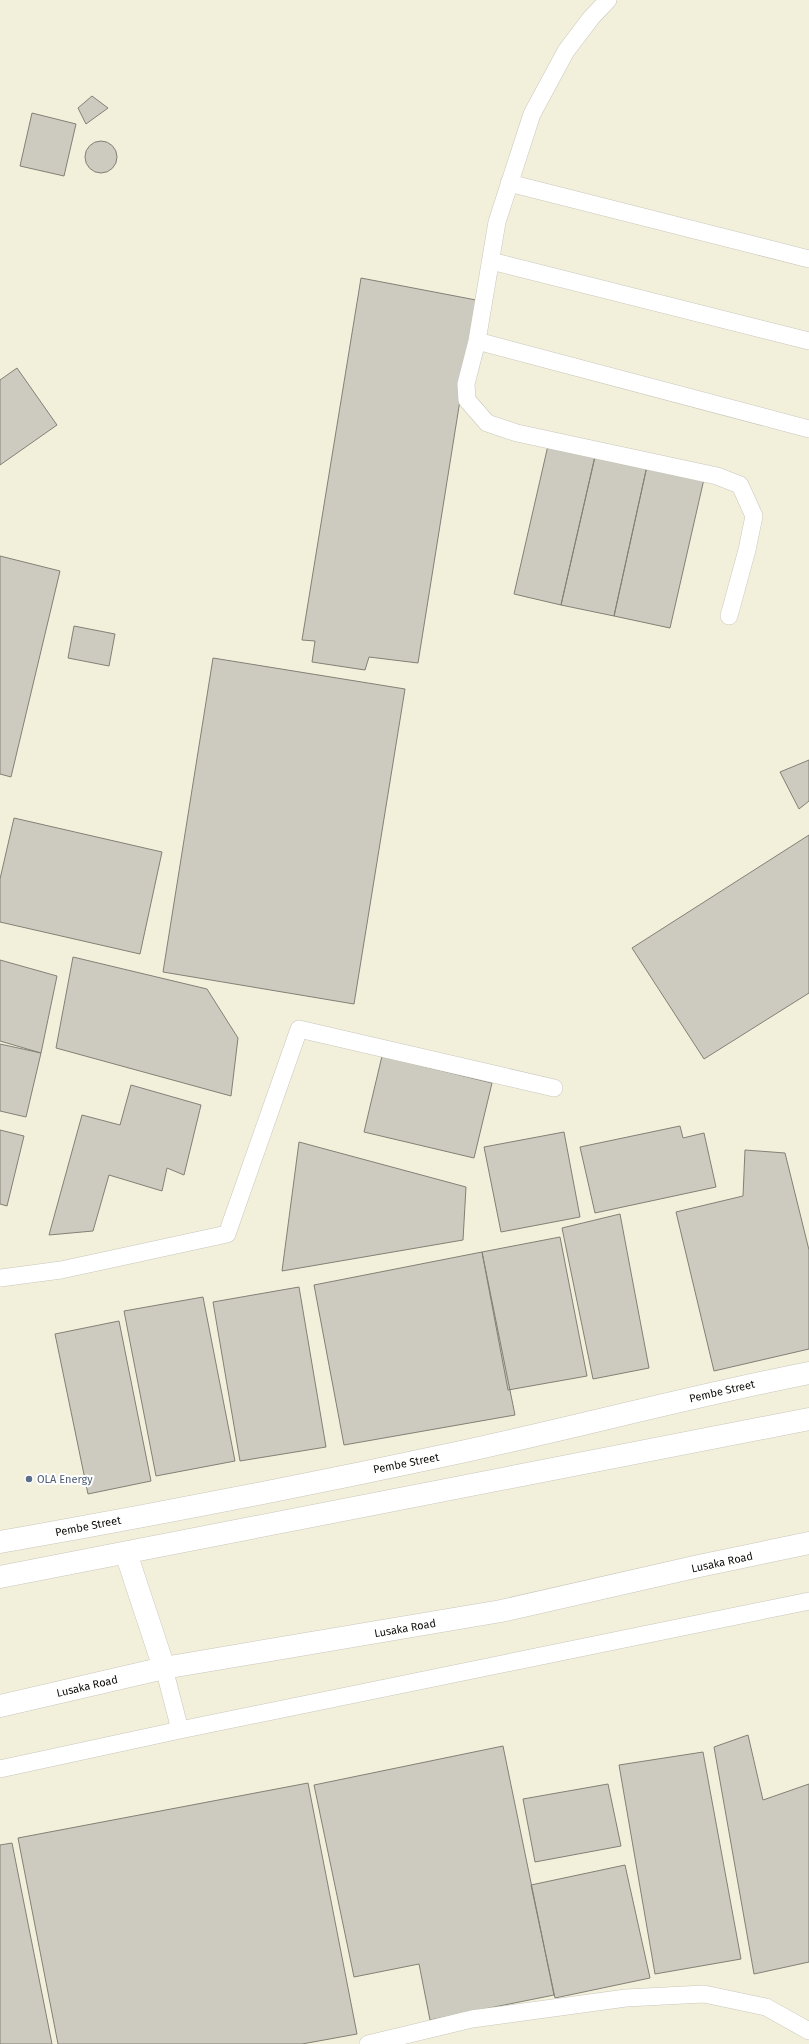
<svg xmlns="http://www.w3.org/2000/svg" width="809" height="2044" viewBox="0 0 809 2044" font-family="'Fira Sans',sans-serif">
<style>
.built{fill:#f2efdb}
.building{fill:#cdcabf;stroke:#838176}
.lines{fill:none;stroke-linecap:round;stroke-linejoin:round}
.service-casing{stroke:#c9c7bb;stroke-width:18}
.minor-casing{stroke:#c9c7bb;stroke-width:23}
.secondary-casing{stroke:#c9c7bb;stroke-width:23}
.service{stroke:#fff;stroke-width:17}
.minor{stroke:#fff;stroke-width:22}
.secondary{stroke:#fff;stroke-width:22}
.service-dot{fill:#5c6f8a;stroke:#fff;stroke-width:1.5}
.labels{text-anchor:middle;stroke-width:4;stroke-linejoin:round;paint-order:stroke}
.street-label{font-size:11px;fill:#100f0b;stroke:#fff}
.service-label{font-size:11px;fill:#4e5e75;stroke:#fff;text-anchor:start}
</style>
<rect width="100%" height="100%" fill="#f8f5ea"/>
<path class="built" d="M0 0H809V2044H0Z"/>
<path class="building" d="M92 96 108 108 86 124 78 108Z
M32 113 76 124 64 176 20 166Z
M85 157a16 16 0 1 1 32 0a16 16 0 1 1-32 0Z
M361 278 476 300 418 663 369 657 365 670 312 662 315 641 302 640Z
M17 368 57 425 0 465V380Z
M549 441 596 452 561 605 514 594Z
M596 452 647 466 614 616 561 605Z
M647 466 704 479 670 628 614 616Z
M0 556 60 571 11 777 0 774Z
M74 626 115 634 109 666 68 658Z
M213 658 405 689 354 1004 163 972Z
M809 760V801L799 809 780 772Z
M14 818 162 852 140 954 0 922V879Z
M809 835V993L704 1059 632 948Z
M73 957 207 989 238 1038 231 1096 56 1048Z
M0 960 57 976 41 1053 0 1041Z
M0 1044 41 1053 26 1117 0 1111Z
M382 1056 492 1083 474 1158 364 1132Z
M131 1085 201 1105 184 1175 167 1168 162 1191 109 1175 93 1231 49 1235 82 1115 120 1125Z
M680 1126 683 1138 704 1133 716 1187 595 1213 580 1147Z
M0 1130 24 1136 7 1206 0 1204Z
M564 1132 580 1217 501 1232 484 1147Z
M299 1142 466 1187 463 1240 282 1271Z
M745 1150 785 1153 809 1250V1349L714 1371 676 1212 743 1196Z
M620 1214 649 1368 593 1379 562 1228Z
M560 1237 587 1376 508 1390 482 1252Z
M482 1252 515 1415 344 1445 314 1285Z
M299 1287 326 1447 240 1461 213 1302Z
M203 1297 235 1461 156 1476 124 1311Z
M119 1321 151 1481 88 1494 55 1334Z
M748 1735 763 1800 809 1784V1962L754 1974 714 1747Z
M503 1746 554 1995 430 2020 419 1964 354 1977 314 1785Z
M703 1752 741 1959 655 1974 619 1765Z
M308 1783 357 2034 302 2044H58L18 1838Z
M608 1784 621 1846 535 1862 523 1799Z
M12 1843 52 2044H0V1845Z
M625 1865 650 1978 555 1998 531 1885Z"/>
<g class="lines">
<g class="service-casing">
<path id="service" d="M608 0 591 18 566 51 532 114 497 222 477 341 466 384 467 400 487 423 517 433 717 476 740 485 754 516 747 550 729 616
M509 183 809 259
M491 261 809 341
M477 341 809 429
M0 1278 61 1270 227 1234 299 1029 554 1088
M180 1730 809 1601
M0 1769 180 1730 164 1668
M368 2044 472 2019 626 1998 704 1994 766 2007 809 2031"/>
</g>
<g class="minor-casing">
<path id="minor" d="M0 1542C154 1515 308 1485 461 1452 577 1427 692 1396 809 1373"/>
</g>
<g class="secondary-casing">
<path id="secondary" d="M126 1553 164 1668
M0 1577 809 1419
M0 1706 164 1668 501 1611 699 1566 809 1543"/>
</g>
<use href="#service" class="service"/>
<use href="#minor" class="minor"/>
<use href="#secondary" class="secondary"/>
</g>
<circle class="service-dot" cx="29" cy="1479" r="4"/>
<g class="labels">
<g class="street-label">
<text transform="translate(722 1391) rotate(-13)" y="4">Pembe Street</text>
<text transform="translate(406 1463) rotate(-11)" y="4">Pembe Street</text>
<text transform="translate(88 1526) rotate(-11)" y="4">Pembe Street</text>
<text transform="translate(722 1562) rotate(-12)" y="4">Lusaka Road</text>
<text transform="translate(405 1628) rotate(-10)" y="4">Lusaka Road</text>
<text transform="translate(87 1686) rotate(-13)" y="4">Lusaka Road</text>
</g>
<g class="service-label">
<text x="37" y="1483">OLA Energy</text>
</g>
</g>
</svg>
